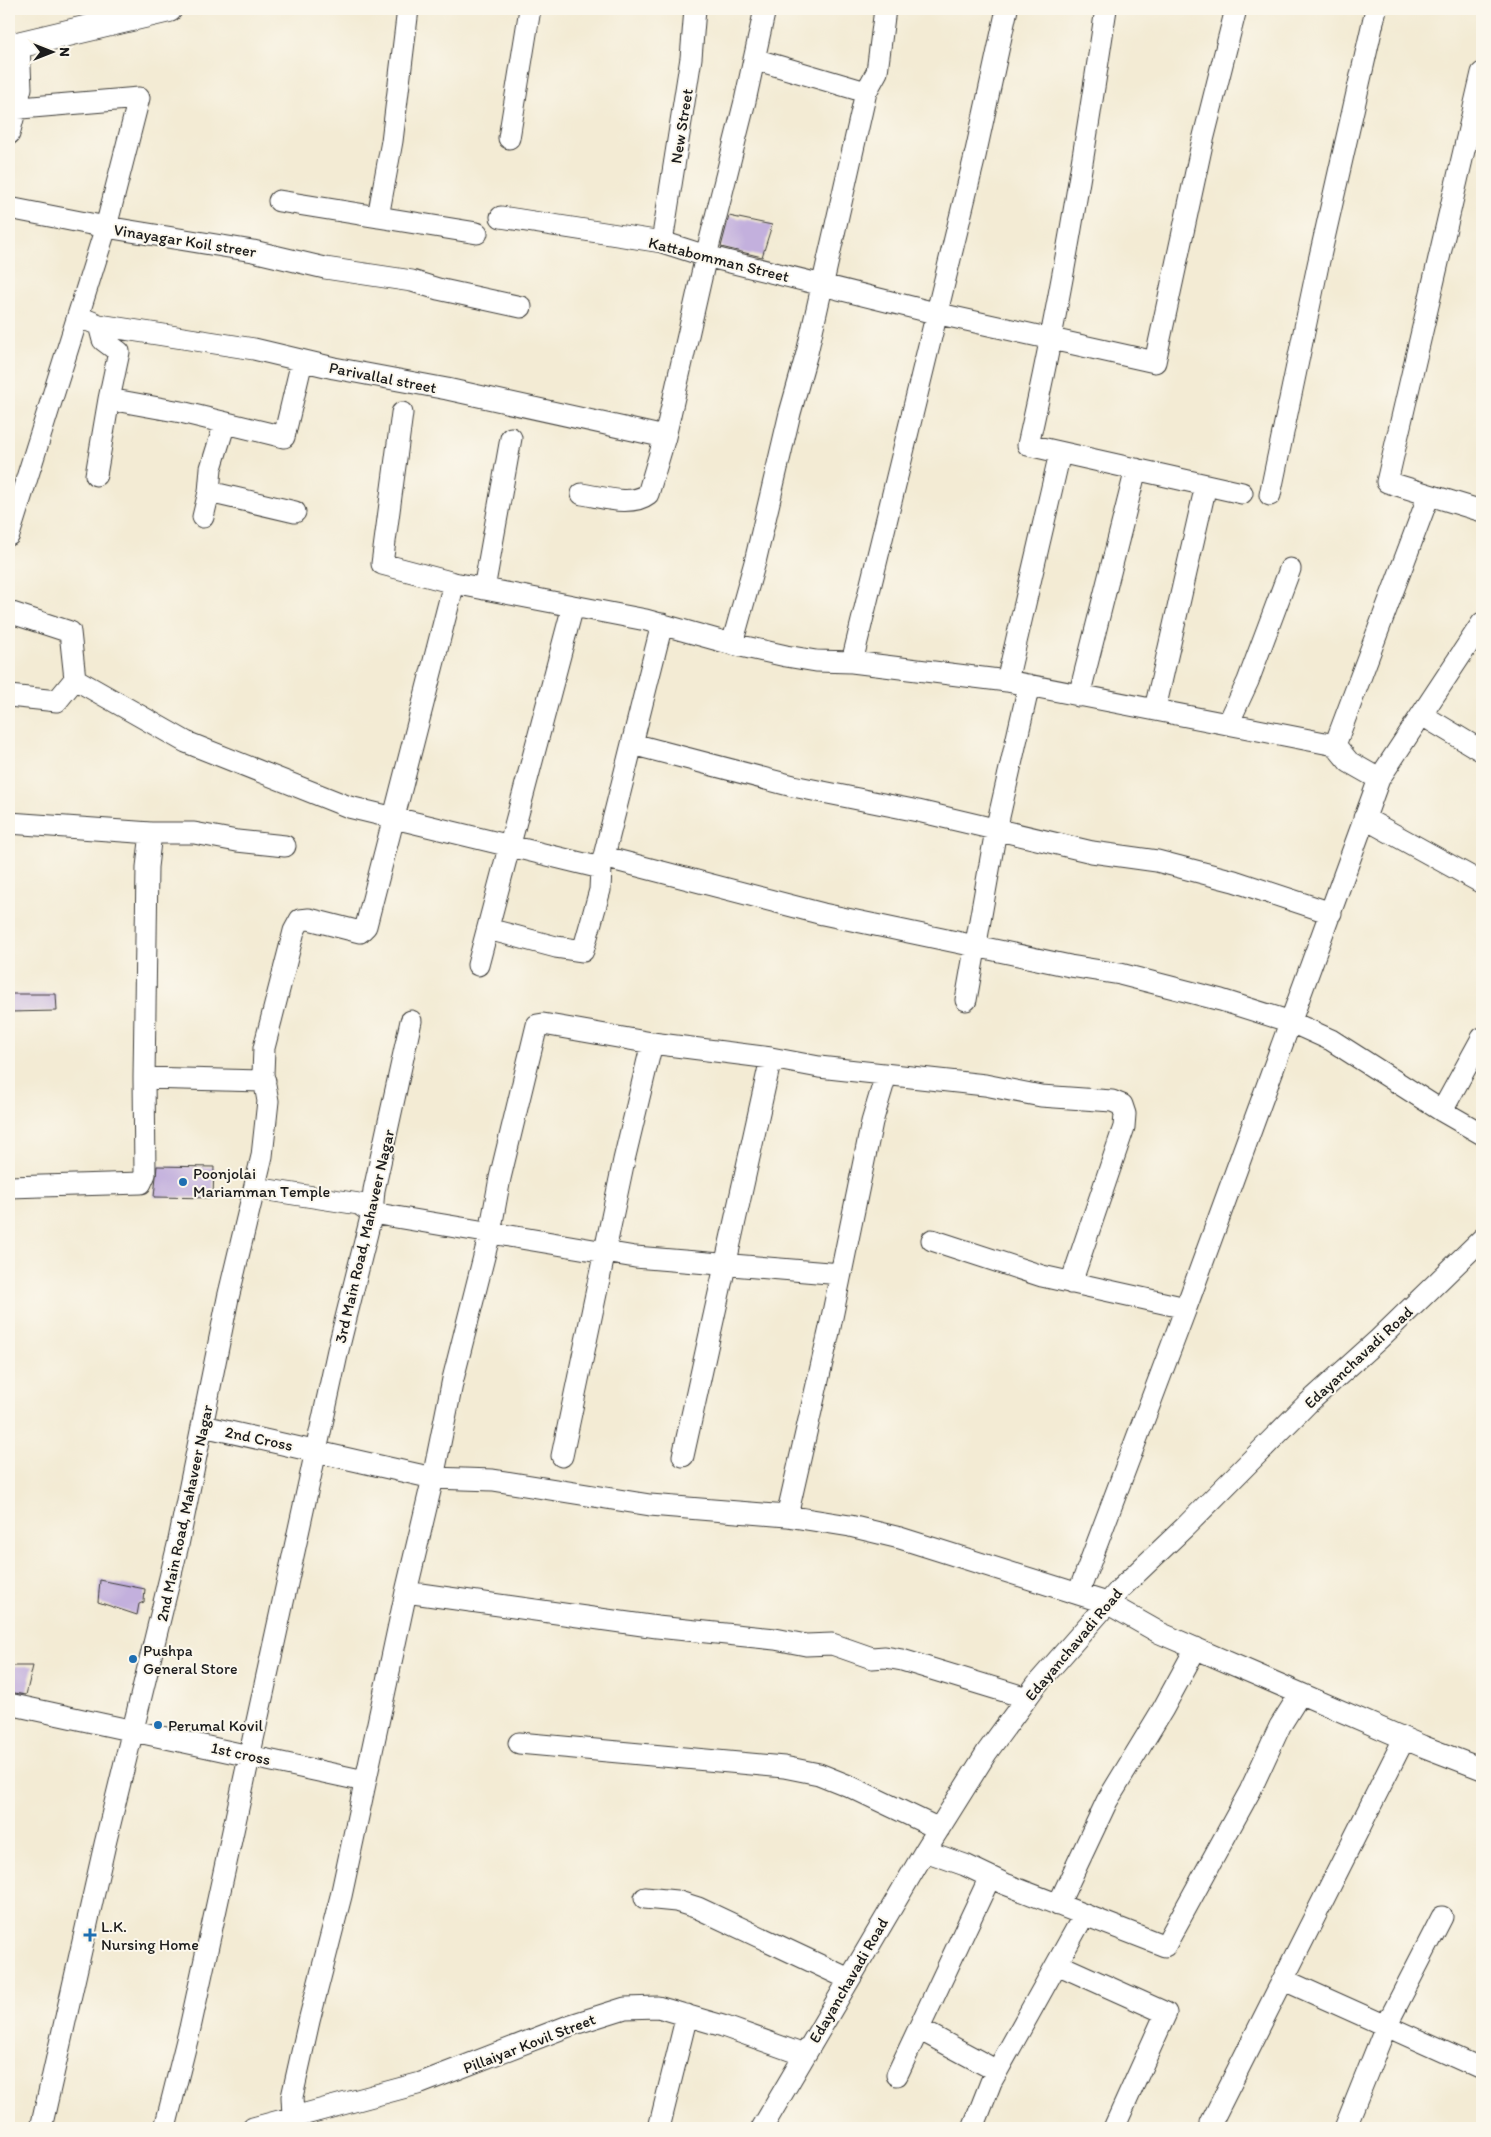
<svg xmlns="http://www.w3.org/2000/svg" width="1491" height="2137" viewBox="0 0 1491 2137" font-family="Itim,sans-serif">
<style>
.building{fill:#c3b0dd}
.lines{fill:none;stroke-linecap:round;stroke-linejoin:round}
.minor-casing{stroke:#3c3b38;stroke-width:23}
.tertiary-casing{stroke:#3c3b38;stroke-width:28}
.minor{stroke:#fff;stroke-width:21}
.tertiary{stroke:#fff;stroke-width:26}
.poi-dot{fill:#1f6fb2;stroke:#fbf7ec;stroke-width:2}
.labels{text-anchor:middle;stroke-width:4;stroke-linejoin:round;paint-order:stroke}
.street-label{font-size:16px;fill:#1c1c1c;stroke:#fbf7ec}
.poi-label{font-size:16px;fill:#1c1c1c;stroke:#fbf7ec;text-anchor:start}
</style>
<rect width="100%" height="100%" fill="#fbf7ec"/>
<filter id="ink" filterUnits="userSpaceOnUse"><feTurbulence type="fractalNoise" baseFrequency=".02" numOctaves="2"/><feDisplacementMap in="SourceGraphic" scale="10" xChannelSelector="R" yChannelSelector="G"/><feConvolveMatrix kernelMatrix="1 2 1 2 8 2 1 2 1" color-interpolation-filters="sRGB"/></filter>
<filter id="wash" filterUnits="userSpaceOnUse"><feTurbulence type="fractalNoise" baseFrequency=".0096" numOctaves="4" result="noise"/><feDisplacementMap in="SourceGraphic" scale="20" xChannelSelector="R" yChannelSelector="G"/><feGaussianBlur stdDeviation="1.12" result="paint"/><feColorMatrix in="noise" values="0 0 0 0 0 0 0 0 0 0 0 0 0 0 0 0 0 1.4 0 .05"/><feComposite in="paint" operator="in"/></filter>
<g filter="url(#wash)">
<rect width="100%" height="100%" fill="#f3ebd4"/>
<g id="blocks">
<path class="building" d="M729 216 772 225 762 257 721 247Z
M9 994H56L57 1011 9 1012Z
M157 1166 214 1167 213 1198 154 1197Z
M100 1580 145 1589 144 1602 139 1604 137 1615 98 1602Z
M9 1666H33L26 1695 9 1692Z"/>
</g>
</g>
<g filter="url(#ink)">
<use href="#blocks" fill-opacity="0" stroke="#3c3b38" stroke-width="1"/>
<g class="lines">
<g class="minor-casing">
<path id="minor" d="M1106 9C1084 155 1061 301 1028 445L1242 493
M754 59 866 92
M1482 73 1387 482 1482 511
M9 109 139 98 106 227 9 208
M9 134 21 88 19 45
M509 138 530 9
M279 201 477 233
M378 217 392 141 408 9
M501 217 662 242 706 256 935 313 1155 362 1202 144 1236 9
M662 242 691 58 695 9
M87 320 99 325 103 340 119 352 109 399 181 412 284 437 302 361
M99 325 254 349 334 368 447 389 665 437
M402 413 382 564 454 583 573 606
M96 475 109 399
M209 492 295 512
M582 494C602 497 631 507 648 494L665 437 706 256 745 101 765 9
M1270 495 1318 265 1376 9
M203 517 209 492 211 468 225 423
M9 535 106 227 253 251 325 268 412 281 438 289 521 307
M484 589 511 438
M9 612 70 632 75 679
M732 644 755 562 790 413 807 353 866 92 877 72 885 9
M852 662 975 156 1007 9
M1007 681 1060 453
M9 696 57 701 75 679 186 742 349 807 601 868
M1079 696 1136 469
M1155 709 1206 485
M1422 715 1482 751
M1228 724 1248 681 1290 569
M632 744 793 786 918 811 1092 852 1157 861 1234 881 1331 913
M1335 745 1349 762 1379 779
M1364 818 1482 883
M9 823 151 833H194L237 841 285 846
M604 857 823 914 1070 966 1120 974 1221 1000 1291 1022 1331 1040 1442 1111 1482 1134
M488 929 556 947 583 951 600 890 601 868 662 624
M478 965 573 606 646 620 732 644 786 656 816 661 852 662 1007 681 1335 745 1429 495
M966 1000 996 830 1029 685
M144 1078 265 1081
M1442 1111 1482 1038
M9 1187 141 1183 145 1174 144 1078 147 867 151 833
M255 1188 359 1204 372 1213 635 1257 841 1274
M932 1240 1042 1276 1186 1308 1379 779 1482 623
M1071 1283 1124 1127 1125 1114 1122 1105 1112 1101 1041 1096 985 1085 819 1067 771 1058 652 1043 543 1024 537 1025 500 1178 490 1233 453 1379 433 1478 493 1480 650 1505 787 1516 850 1526 900 1538 1107 1603 1160 1633 1422 1746 1482 1769
M203 1426 433 1478 406 1592 341 1896 309 2021 292 2097 293 2116
M562 1456 624 1160 652 1043
M683 1456 771 1058
M787 1516 829 1332 872 1122 886 1075
M406 1592 657 1627 775 1639 806 1645 832 1644 872 1658 885 1657 902 1660 1027 1698
M1078 1594 1186 1308
M9 1704 365 1781
M519 1743 784 1767 819 1774 849 1786 939 1829
M925 1851 965 1865 1005 1884 1165 1946 1250 1791 1280 1726 1300 1694
M645 1898 676 1901 698 1908 849 1979
M1058 1905 1107 1801 1163 1709 1196 1648
M1057 1964 1166 2013 1114 2128
M1284 1980 1482 2069
M919 2029 997 2071
M897 2075 990 1877
M1211 2123 1404 1739
M41 2128 105 1844 178 1545 228 1298 262 1156 268 1101 263 1074 264 1048 294 931 300 920 309 919 360 932 366 926 454 583
M165 2128 190 2028 338 1350 372 1213 374 1190 411 1021
M253 2128 421 2083 571 2025 625 2008 658 2007 723 2026 804 2055
M659 2128 687 2015
M762 2128 925 1851 987 1752 1037 1684 1121 1588 1185 1527 1307 1404 1379 1339 1482 1239
M973 2128 991 2082 1084 1915
M1345 2128 1386 2026 1442 1917"/>
</g>
<g class="tertiary-casing">
<path id="tertiary" d="M9 47 169 9"/>
</g>
<use href="#minor" class="minor"/>
<use href="#tertiary" class="tertiary"/>
</g>
</g>
<g class="poi-dot">
<circle cx="183" cy="1182" r="5"/>
<circle cx="133" cy="1659" r="5"/>
<circle cx="158" cy="1725" r="5"/>
<path d="M87.5 1927.5h5v5h5v5h-5v5h-5v-5h-5v-5h5z"/>
</g>
<g class="labels">
<g class="street-label">
<text transform="translate(681 126) rotate(-81)" y="6">New Street</text>
<text transform="translate(185 240) rotate(9)" y="6">Vinayagar Koil streer</text>
<text transform="translate(719 259) rotate(14)" y="6">Kattabomman Street</text>
<text transform="translate(383 377) rotate(11)" y="6">Parivallal street</text>
<text transform="translate(364 1236) rotate(-77)" y="6">3rd Main Road, Mahaveer Nagar</text>
<text transform="translate(1358 1357) rotate(-43)" y="6">Edayanchavadi Road</text>
<text transform="translate(259 1438) rotate(12)" y="6">2nd Cross</text>
<text transform="translate(184 1513) rotate(-78)" y="6">2nd Main Road, Mahaveer Nagar</text>
<text transform="translate(1073 1644) rotate(-50)" y="6">Edayanchavadi Road</text>
<text transform="translate(241 1753) rotate(12)" y="6">1st cross</text>
<text transform="translate(848 1980) rotate(-60)" y="6">Edayanchavadi Road</text>
<text transform="translate(529 2043) rotate(-21)" y="6">Pillaiyar Kovil Street</text>
</g>
<g class="poi-label">
<text x="193" y="1179">Poonjolai<tspan x="193" dy="18">Mariamman Temple</tspan></text>
<text x="143" y="1656">Pushpa<tspan x="143" dy="18">General Store</tspan></text>
<text x="168" y="1731">Perumal Kovil</text>
<text x="101" y="1932">L.K.<tspan x="101" dy="18">Nursing Home</tspan></text>
</g>
</g>
<rect width="1491" height="2137" fill="none" stroke="#fbf7ec" stroke-width="30"/>
<g transform="translate(52 52) rotate(90)" stroke="#fbf7ec" stroke-width="4" paint-order="stroke">
<path d="M0-4L9 19L0 12L-9 19Z" fill="#1c1c1c"/>
<text y="-8" font-size="14" font-weight="bold" text-anchor="middle" fill="#1c1c1c">N</text>
</g>
</svg>
